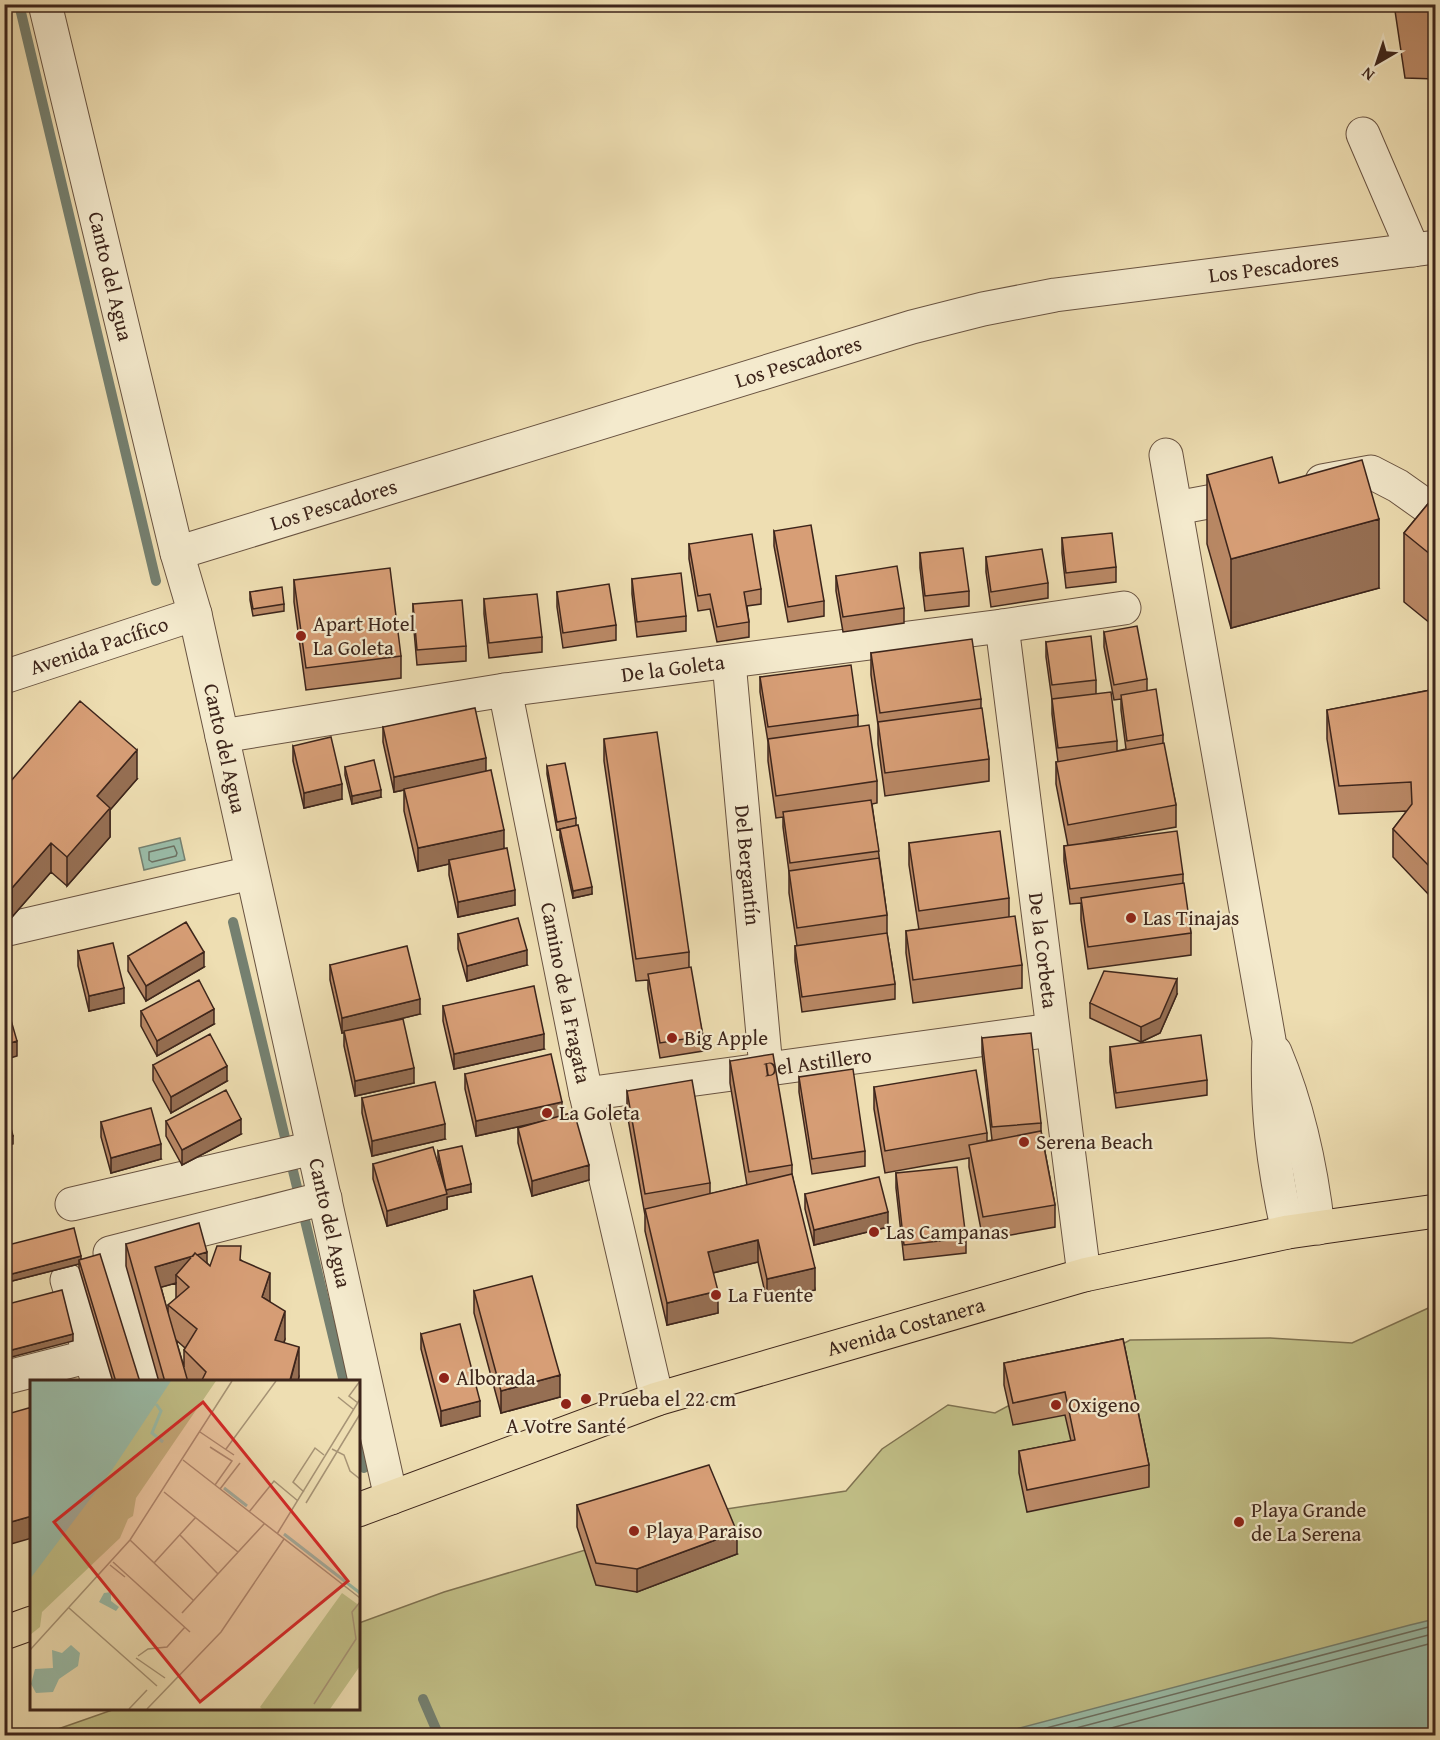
<svg xmlns="http://www.w3.org/2000/svg" width="1440" height="1740" viewBox="0 0 1440 1740" font-family="'Gentium Book Plus',serif">
<style>
.green{fill:#c1bf87;stroke:#7f7251;stroke-width:1.5}
.water{fill:#9abca8;stroke:#758070;stroke-width:1.5}
.lines{fill:none;stroke-linecap:round;stroke-linejoin:round}
.shore{stroke:#6c7062;stroke-width:1.5}
.stream{stroke:#758070;stroke-width:10}
.minor-casing{stroke:#695341;stroke-width:35}
.major-casing{stroke:#3d251b;stroke-width:35}
.minor{stroke:#f4eacd;stroke-width:33}
.major{stroke:#eedeb2;stroke-width:33}
.wall{fill:#b98865;stroke:#3d251b;stroke-width:1.5;fill-rule:evenodd}
.shaded-wall{fill:#966f53;stroke:#3d251b;stroke-width:1.5}
.building{fill:#d79e76;stroke:#3d251b;stroke-width:1.5}
.poi-dot{fill:#8f2418;stroke:#f4eacd;stroke-width:2}
.labels{text-anchor:middle;stroke-width:4.5;stroke-linejoin:round;paint-order:stroke}
.street-label{font-size:21px;fill:#3d251b;stroke:#f4eacd}
.poi-label{font-size:21px;fill:#3d251b;stroke:#f4eacd;text-anchor:start}
.inset-river{fill:none;stroke:#9abca8;stroke-width:3}
.inset-road{fill:none;stroke:#a79476;stroke-width:1.5}
.view{fill:#d62828;fill-opacity:0.15;stroke:#d62828;stroke-width:3}
.inset-edge{fill:none;stroke:#3d251b;stroke-width:3}
</style>
<rect width="100%" height="100%" fill="#eedeb2"/>
<filter id="stains"><feTurbulence type="fractalNoise" baseFrequency=".00333" numOctaves="4"/><feColorMatrix values="0 0 0 0 .2 0 0 0 0 .09 0 0 0 0 .02 0 0 0 .5 -.17"/></filter>
<radialGradient id="worn" r=".72"><stop offset=".6" stop-color="#630" stop-opacity="0"/><stop offset="1" stop-color="#630" stop-opacity=".3"/></radialGradient>
<path class="green" d="M1435 1305V1735L38 1736 115 1709 358 1708 359 1623 444 1592 720 1510 846 1491 882 1449 948 1405 995 1413 1130 1340 1270 1338 1352 1343Z"/>
<path class="water" d="M180 838 185 860 144 870 139 848Z
M1435 1619V1735H993L1410 1625Z"/>
<g class="lines">
<path class="shore" d="M174 846 177 853 176 856 152 862 149 860V852Z
M1016 1736 1436 1625
M1046 1736 1436 1633
M1081 1736 1436 1642"/>
<path class="stream" d="M19 4 156 581
M233 922 344 1382
M358 1443 364 1468
M423 1699 439 1736"/>
<g class="minor-casing">
<g id="minor">
<path id="s1" d="M45 4 177 553 195 614 391 1498"/>
<path d="M1363 134 1413 250"/>
<path d="M1166 455 1269 1040C1266 1109 1273 1164 1288 1232"/>
<path d="M1322 481 1371 472 1398 486 1436 513"/>
<path d="M1176 508 1251 494"/>
<path id="s2" d="M177 553 912 327 983 309 1055 295 1436 247"/>
<path id="s3" d="M1002 626 1084 1275"/>
<path id="s4" d="M729 662 766 1068"/>
<path id="s5" d="M4 677 195 614"/>
<path id="s6" d="M505 690 586 1094 657 1399"/>
<path id="s7" d="M222 736 505 690 1002 626 1124 608"/>
<path d="M4 930 251 873"/>
<path d="M1275 1052C1299 1109 1311 1166 1318 1228"/>
<path id="s8" d="M586 1094 1052 1030"/>
<path d="M72 1204 313 1148"/>
<path d="M67 1280 98 1382"/>
<path d="M4 1378 90 1356"/>
<path d="M150 1382 110 1253 325 1198"/>
</g>
</g>
<g class="major-casing">
<g id="major">
<path id="s9" d="M358 1510 657 1399 1084 1275 1288 1232 1436 1211"/>
<path d="M4 1633 32 1623"/>
</g>
</g>
<use href="#minor" class="minor"/>
<use href="#major" class="major"/>
</g>
<path class="wall" d="M1394 4H1436V79L1405 78Z
M1207 475 1279 483 1379 588 1231 628 1207 544Z
M1436 494V628L1404 602V533Z
M774 531 824 601V616L788 622 774 546Z
M1062 538 1116 567V582L1066 588 1062 553Z
M689 544 761 589V604L747 606 749 622V637L717 642 710 609 698 611 689 559Z
M920 553 969 591V606L925 611 920 568Z
M986 557 1048 583V598L991 607 986 572Z
M836 576 904 608V623L843 632 836 591Z
M632 579 686 616V631L637 637 632 594Z
M294 580 401 656V678L306 690 294 602Z
M250 592 284 604V611L253 616 250 600Z
M557 592 616 625V640L563 648 557 607Z
M484 599 542 637V652L489 658 484 614Z
M413 604 466 646V661L417 665 413 619Z
M1104 632 1147 679V691L1163 735V743L1176 805V827L1086 843 1183 874V883L1191 933V955L1088 969 1081 920V903L1070 904 1064 861V846H1068L1056 784V762H1058L1052 714V700L1046 657V642L1096 680V694L1117 741V751L1126 749 1121 710V699L1114 700 1104 647Z
M871 653 981 699V708L989 759V781L885 796 878 744V725L871 675Z
M760 677 858 715V726L877 781V803L872 804 887 915V933L895 984V999L802 1012 795 961V946H797L789 893V872L783 827V817L776 818 768 761V742L760 692Z
M1436 689V926L1430 896 1393 857V829L1407 811 1339 814 1327 739V710Z
M383 727 486 771 504 849 515 905 458 917 449 875V864L418 871 404 811V790L394 792 383 742Z
M604 739 689 952V968L703 1036V1051L660 1058 648 989V980L636 981 604 761Z
M293 746 342 799 304 808 293 761Z
M547 766 576 818V826L592 894 573 898 560 837V829L569 827 557 830 547 774Z
M345 767 381 797 352 804 345 775Z
M137 779 110 810V837L67 886 51 872 12 917 4 911V789Z
M909 843 1009 898V917L1022 965V988L913 1003 906 953V931L919 930 909 865Z
M458 934 527 965 467 981 458 949Z
M78 951 124 1003 89 1011 78 966Z
M128 956 204 967 146 1001 128 971Z
M330 965 420 1014 386 1022 414 1083 355 1096 344 1046V1032L342 1033 330 980Z
M1177 994 1160 1033 1141 1042 1090 1018V1003Z
M443 1006 544 1049 454 1069 443 1021Z
M141 1011 214 1024 157 1056 141 1026Z
M982 1038 1041 1123V1131L1055 1205V1227L983 1240 969 1167V1158L885 1173 874 1109V1087L987 1133V1141L992 1140 982 1053Z
M1110 1047 1207 1080V1095L1116 1108 1110 1062Z
M730 1061 792 1165V1174L815 1290 767 1301 758 1262 713 1273 718 1313 667 1325 645 1231V1215L627 1113V1091L710 1183V1194L747 1185 730 1083Z
M153 1065 227 1081 171 1113 153 1080Z
M465 1074 562 1116 589 1180 532 1196 518 1143V1128L536 1123 476 1136 465 1089Z
M799 1077 865 1151V1166L812 1174 799 1092Z
M362 1098 445 1139 372 1156 362 1113Z
M166 1121 241 1134 182 1165 166 1136Z
M101 1122 161 1159 111 1173 101 1137Z
M438 1151 471 1192 447 1197V1209L387 1226 373 1179V1164L444 1185 438 1158Z
M896 1173 966 1238V1253L904 1260 896 1188Z
M805 1194 888 1227 814 1245 805 1209Z
M126 1244 207 1263 210 1266 241 1260 270 1302 285 1339 284 1343 299 1376 298 1382H159L126 1266ZM176 1283V1299L168 1305V1314L161 1287ZM176 1340 185 1348 184 1350V1367Z
M4 1246 81 1259 140 1382H113L79 1268V1264L4 1283Z
M474 1291 560 1397 501 1413 474 1313Z
M421 1334 480 1416 441 1426 421 1349Z
M1123 1339 1149 1465V1487L1027 1512 1019 1473V1451L1071 1441 1065 1415 1013 1425 1004 1385V1363Z
M577 1505 737 1554 637 1592 596 1585 577 1527Z"/>
<path class="shaded-wall" d="M1379 519V588L1231 628V559Z
M137 750V779L110 810V837L67 886V857L97 796Z
M486 758V773L394 792V777Z
M342 784V799L304 808V793Z
M381 790V797L352 804V796Z
M504 830V852L449 860V864L418 871V848Z
M51 843V872L12 917V888Z
M592 887V894L573 898V891Z
M515 890V905L458 917V902Z
M527 950V965L467 981V966Z
M204 952V967L146 1001V986Z
M1177 979V994L1160 1033 1141 1042V1027Z
M124 988V1003L89 1011V996Z
M420 999V1014L342 1033V1018Z
M214 1009V1024L157 1056V1041Z
M544 1034V1049L454 1069V1054Z
M17 1041V1056L4 1060V1045Z
M227 1066V1081L171 1113V1097Z
M414 1068V1083L355 1096V1081Z
M562 1102V1117L476 1136V1121Z
M241 1119V1134L182 1165V1150Z
M445 1124V1139L372 1156V1141Z
M13 1136V1144L4 1146V1138Z
M161 1144V1159L111 1173V1158Z
M589 1165V1180L532 1196V1181Z
M471 1184V1192L447 1197V1209L387 1226V1211L446 1194V1190Z
M888 1212V1227L814 1245V1230Z
M758 1240V1262L708 1274V1252Z
M207 1252V1274L176 1275V1283L155 1289V1267Z
M81 1256V1264L79 1260V1264L4 1283V1276Z
M815 1268V1290L767 1301V1279Z
M270 1273V1302L262 1297Z
M718 1291V1313L667 1325V1303Z
M285 1311V1339L275 1369V1340Z
M73 1334V1341L4 1359V1352Z
M299 1347V1376L298 1382H290Z
M560 1375V1397L501 1413V1391Z
M480 1401V1416L441 1426V1411Z
M32 1516V1538L4 1546V1524Z
M737 1532V1554L637 1592V1569Z"/>
<path class="building" d="M1404 4H1436V10L1405 9Z
M1272 457 1279 483 1362 460 1379 519 1231 559 1207 475Z
M1436 494V559L1404 533Z
M811 525 824 601 788 607 774 531Z
M1112 533 1116 567 1066 573 1062 538Z
M752 534 761 589 744 592 749 622 717 627 710 594 698 596 689 544Z
M963 548 969 591 925 596 920 553Z
M1042 549 1048 583 991 592 986 557Z
M897 566 904 608 843 617 836 576Z
M390 568 401 656 306 668 294 580Z
M681 573 686 616 637 622 632 579Z
M609 584 616 625 563 633 557 592Z
M282 587 284 604 253 609 250 592Z
M537 594 542 637 489 643 484 599Z
M462 600 466 646 417 650 413 604Z
M1137 626 1147 679 1114 685 1104 632Z
M1091 636 1096 680 1052 685 1046 642Z
M972 639 981 699 880 713 871 653Z
M851 665 858 715 768 727 760 677Z
M1156 689 1163 735 1127 741 1121 695Z
M1436 689V897L1430 867 1393 829 1412 804 1411 782 1339 786 1327 710Z
M1111 692 1117 741 1058 748 1052 699Z
M80 701 137 750 97 796 110 808 67 857 51 843 12 888 4 882V789Z
M475 708 486 758 394 777 383 727Z
M982 708 989 759 885 773 878 722Z
M869 725 877 781 776 796 768 739Z
M657 732 689 952 636 959 604 739Z
M331 737 342 784 304 793 293 746Z
M1164 743 1176 805 1068 825 1056 762Z
M374 760 381 790 352 796 345 767Z
M565 763 576 818 557 822 547 766Z
M491 770 504 830 418 848 404 789Z
M871 800 879 851 790 863 783 812Z
M578 825 592 887 573 891 560 829Z
M1000 831 1009 898 919 911 909 843Z
M1177 831 1183 874 1070 889 1064 846Z
M507 848 515 890 458 902 449 860Z
M879 858 887 915 797 928 789 871Z
M1184 883 1191 933 1088 947 1081 898Z
M1015 916 1022 965 913 980 906 931Z
M518 918 527 950 467 966 458 934Z
M186 922 204 952 146 986 128 956Z
M887 933 895 984 802 997 795 946Z
M113 943 124 988 89 996 78 951Z
M407 946 420 999 342 1018 330 965Z
M691 967 703 1036 660 1043 648 974Z
M1104 971 1177 979 1160 1018 1141 1027 1090 1003Z
M199 980 214 1009 157 1041 141 1011Z
M534 986 544 1034 454 1054 443 1006Z
M4 996 17 1041 4 1045Z
M403 1019 414 1068 355 1081 344 1031Z
M1031 1033 1041 1123 992 1127 982 1038Z
M210 1034 227 1066 171 1097 153 1065Z
M1201 1035 1207 1080 1116 1093 1110 1047Z
M551 1054 562 1102 476 1121 465 1074Z
M773 1054 792 1165 749 1172 730 1061Z
M853 1069 865 1151 812 1159 799 1077Z
M976 1070 987 1133 885 1151 874 1087Z
M692 1080 710 1183 645 1194 627 1091Z
M435 1082 445 1124 372 1141 362 1098Z
M226 1090 241 1119 182 1150 166 1121Z
M151 1108 161 1144 111 1158 101 1122Z
M6 1109 13 1136 4 1138V1110Z
M574 1112 589 1165 532 1181 518 1128Z
M1041 1131 1055 1205 983 1217 969 1145Z
M462 1146 471 1184 446 1190 438 1151Z
M433 1147 447 1194 387 1211 373 1164Z
M957 1167 966 1238 904 1245 896 1173Z
M792 1174 815 1268 767 1279 758 1240 708 1252 718 1291 667 1303 645 1209Z
M879 1177 888 1212 814 1230 805 1194Z
M199 1223 207 1252 197 1255 195 1253 193 1256 155 1267 188 1382H165L126 1244Z
M74 1228 81 1256 4 1276V1246Z
M217 1246H241L240 1260 270 1273 262 1297 285 1311 275 1340 299 1347 290 1380 293 1382H201L206 1372 184 1350 197 1329 168 1305 189 1287 176 1275 195 1253 210 1266Z
M100 1254 140 1382H116L79 1260Z
M532 1276 560 1375 501 1391 474 1291Z
M62 1290 73 1334 4 1352V1305Z
M460 1324 480 1401 441 1411 421 1334Z
M1123 1339 1149 1465 1027 1490 1019 1451 1075 1440 1065 1392 1013 1403 1004 1363Z
M32 1407V1516L4 1524V1415Z
M709 1465 737 1532 637 1569 596 1563 577 1505Z"/>
<g class="poi-dot">
<circle cx="301" cy="636" r="6"/>
<circle cx="1131" cy="918" r="6"/>
<circle cx="672" cy="1038" r="6"/>
<circle cx="547" cy="1113" r="6"/>
<circle cx="1024" cy="1142" r="6"/>
<circle cx="874" cy="1232" r="6"/>
<circle cx="716" cy="1295" r="6"/>
<circle cx="444" cy="1378" r="6"/>
<circle cx="586" cy="1399" r="6"/>
<circle cx="566" cy="1404" r="6"/>
<circle cx="1056" cy="1405" r="6"/>
<circle cx="1239" cy="1522" r="6"/>
<circle cx="634" cy="1531" r="6"/>
</g>
<g class="labels">
<g class="street-label">
<text dy="7" stroke="none"><textPath href="#s2" startOffset="1136">Los Pescadores</textPath></text>
<text dy="7" stroke="none"><textPath href="#s1" startOffset="280">Canto del Agua</textPath></text>
<text dy="7" stroke="none"><textPath href="#s2" startOffset="650">Los Pescadores</textPath></text>
<text dy="7" stroke="none"><textPath href="#s2" startOffset="164">Los Pescadores</textPath></text>
<text dy="7" stroke="none"><textPath href="#s5" startOffset="100">Avenida Pacífico</textPath></text>
<text dy="7" stroke="none"><textPath href="#s7" startOffset="456">De la Goleta</textPath></text>
<text dy="7" stroke="none"><textPath href="#s1" startOffset="766">Canto del Agua</textPath></text>
<text dy="7" stroke="none"><textPath href="#s4" startOffset="204">Del Bergantín</textPath></text>
<text dy="7" stroke="none"><textPath href="#s3" startOffset="327">De la Corbeta</textPath></text>
<text dy="7" stroke="none"><textPath href="#s6" startOffset="309">Camino de la Fragata</textPath></text>
<text dy="7" stroke="none"><textPath href="#s8" startOffset="234">Del Astillero</textPath></text>
<text dy="7" stroke="none"><textPath href="#s1" startOffset="1252">Canto del Agua</textPath></text>
<text dy="7" stroke="none"><textPath href="#s9" startOffset="578">Avenida Costanera</textPath></text>
</g>
<g class="poi-label">
<text x="313" y="631">Apart Hotel<tspan x="313" dy="24">La Goleta</tspan></text>
<text x="1143" y="925">Las Tinajas</text>
<text x="684" y="1045">Big Apple</text>
<text x="559" y="1120">La Goleta</text>
<text x="1036" y="1149">Serena Beach</text>
<text x="886" y="1239">Las Campanas</text>
<text x="728" y="1302">La Fuente</text>
<text x="456" y="1385">Alborada</text>
<text x="598" y="1406">Prueba el 22 cm</text>
<text x="1068" y="1412">Oxigeno</text>
<text x="566" y="1433" text-anchor="middle">A Votre Santé</text>
<text x="1251" y="1517">Playa Grande<tspan x="1251" dy="24">de La Serena</tspan></text>
<text x="646" y="1538">Playa Paraiso</text>
</g>
</g>
<g transform="translate(30 1380)">
<rect width="330" height="330" fill="#eedeb2"/>
<path d="M106 1H186L106 118 103 136 98 139 90 158 12 232 10 247 0 255V146ZM312 213 330 226V286L300 329H232L230 327Z" fill="#c1bf87"/>
<path d="M0 1H141L82 90 0 199ZM81 212V221L89 227 86 231 69 222 74 213ZM41 265 50 273 48 286 29 299 23 312 6 313 1 304 5 289 23 288 22 270 32 273Z" fill="#9abca8"/>
<path class="inset-river" d="M126 24 131 31 122 53 133 62M194 108 217 126M254 154 330 213"/>
<path class="inset-road" d="M308 17 323 29M328 23 319 16 330 1M170 52 204 75M180 67 202 81 185 105M196 69 246 1M302 69 314 75 320 91 330 99M153 80 330 218M190 109 210 83M134 112 208 172M274 112 263 102 285 68 294 75M276 123 330 34M219 132 244 101 268 121M247 154 330 19M150 155 188 194M100 160 163 220M83 182 160 252M124 183 166 137M80 185 95 197M39 228 127 306M152 233 234 144M0 270 100 160 202 1M108 276 118 269 137 267 155 247M106 278 135 298M284 324 326 259 322 232 330 222M99 329 117 310M117 329 191 252 254 159"/>
<path class="view" d="M173 22 318 201 170 322 24 142Z"/>
<rect width="330" height="330" class="inset-edge"/>
</g>
<rect width="1440" height="1740" fill="none" stroke="#eedeb2" stroke-width="24"/>
<rect x="6" y="6" width="1428" height="1728" fill="none" stroke="#3d251b" stroke-width="3"/>
<rect x="12" y="12" width="1416" height="1716" fill="none" stroke="#3d251b" stroke-width="1.5"/>
<g transform="translate(1377 63) rotate(219)" stroke="#f4eacd" stroke-width="4.5" paint-order="stroke">
<path d="M0-4.5L10 22L0 15L-10 22Z" fill="#3d251b"/>
<text y="-9" font-size="16" font-weight="bold" text-anchor="middle" fill="#3d251b">N</text>
</g>
<rect width="100%" height="100%" filter="url(#stains)"/>
<rect width="100%" height="100%" fill="url(#worn)"/>
</svg>
